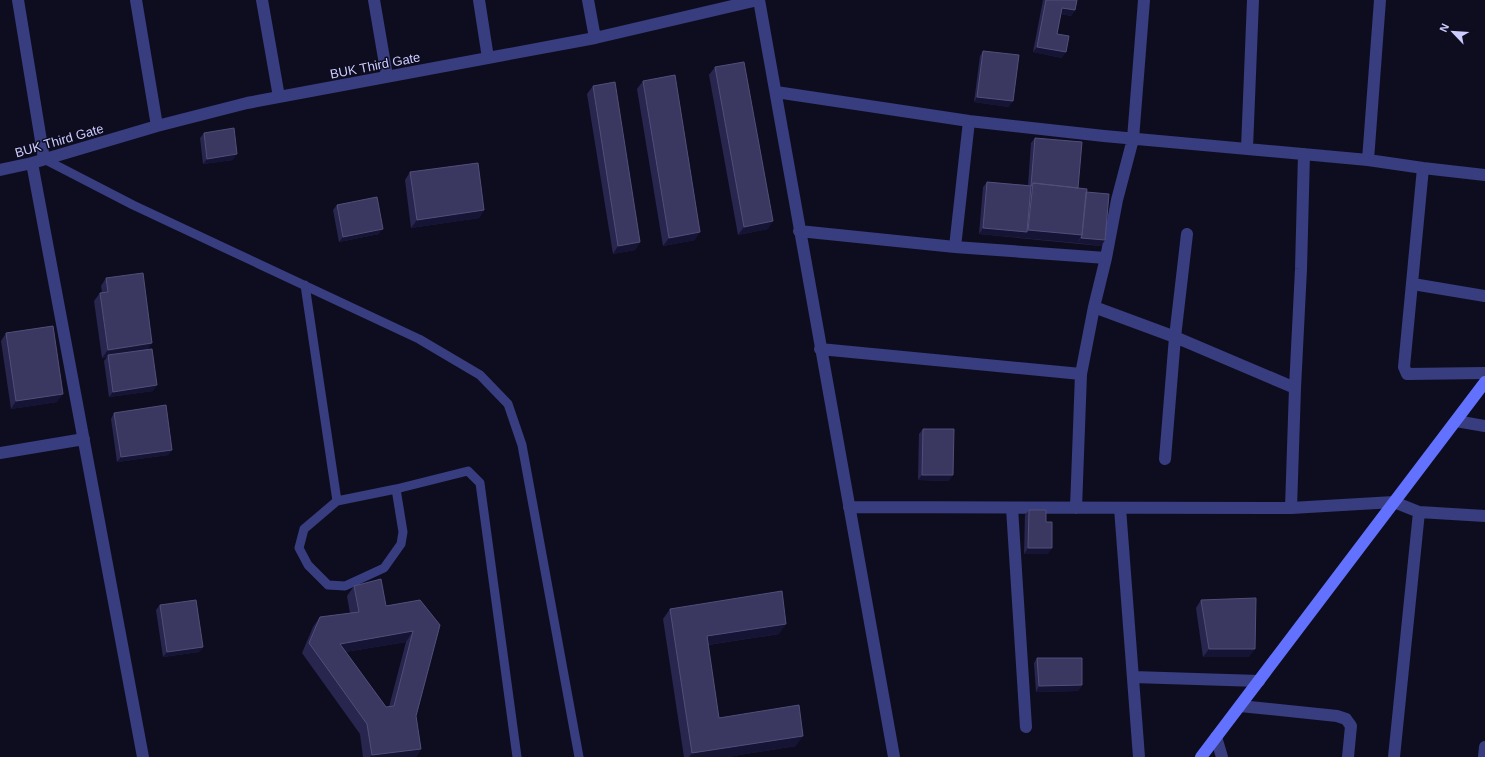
<svg xmlns="http://www.w3.org/2000/svg" width="1485" height="757" viewBox="0 0 1485 757" font-family="Helvetica,sans-serif">
<style>
.lines{fill:none;stroke-linecap:round;stroke-linejoin:round}
.lane{stroke:#383d7f;stroke-width:9}
.street{stroke:#383d7f;stroke-width:12}
.secondary{stroke:#6371ff;stroke-width:12}
.wall{fill:#28264e;fill-rule:evenodd}
.shaded-wall{fill:#161434}
.building{fill:#3a3761;stroke:#514f7a;fill-rule:evenodd}
.labels{text-anchor:middle;stroke-width:3;stroke-linejoin:round;paint-order:stroke}
.street-label{font-size:13px;fill:#ccf;stroke:#0e0d20}
</style>
<rect width="100%" height="100%" fill="#0e0d20"/>
<g class="lines">
<path class="lane" d="M44 159 133 205 419 339 480 375 508 404 522 445 579 757
M305 285 337 501 396 489 468 471 480 483 517 757
M337 501 304 529 299 548 308 565 328 585 345 586 384 568 401 544 403 532 396 489"/>
<path class="street" d="M18 0 44 159
M136 0 157 126
M262 0 279 97
M374 0 387 76
M479 0 488 58
M588 0 595 38
M759 0 894 757
M776 92 969 121 1104 136 1368 160 1423 168 1485 175
M1247 148 1253 0
M1368 160 1380 0
M32 163 143 757
M1423 168 1404 367 1407 374 1485 373
M0 170 32 163 157 126 247 103 595 38 758 0
M799 231 955 247 1106 258
M955 247 969 121
M1413 284 1485 296
M1094 307 1175 337 1295 388 1291 508
M820 349 1081 374
M1295 388 1301 269 1304 154
M1456 421 1485 426
M0 453 84 439
M1165 459 1175 337 1187 234
M849 507 1291 508 1394 502 1419 512 1485 516
M1012 508 1026 727
M1076 508 1081 374 1094 307 1106 258 1117 200 1133 139 1144 0
M1120 508 1139 757
M1133 677 1259 681
M1240 706 1337 716 1346 719 1351 726 1348 757
M1216 737 1222 757
M1394 757 1419 512
M1484 757 1485 747"/>
<path class="secondary" d="M1201 757 1485 382"/>
</g>
<path class="wall" d="M1043 0H1077L1075 10 1071 16 1061 14 1057 34 1062 58 1033 52Z
M983 51 1009 107 974 102 980 56Z
M715 67 768 229 738 235 709 75Z
M643 81 695 240 663 246 637 89Z
M593 86 640 242 635 250 613 254 587 94Z
M204 133 233 160 203 164 200 138Z
M1035 138 1078 188 1086 192 1105 240 1101 246 979 234 983 187 987 182 1028 185 1031 143Z
M410 172 484 210 479 218 411 228 405 180Z
M337 205 379 234 339 242 333 210Z
M106 278 148 350 153 391 109 397 104 361 107 357 102 358 94 301 100 293H102L101 286Z
M6 333 57 402 11 409 1 341Z
M114 413 172 450 168 455 117 462 111 419Z
M923 429 949 481 918 480 919 434Z
M1029 510 1046 522 1048 554H1024L1025 515Z
M354 586 386 606 420 600 416 716 421 749 416 757H363L360 734 302 653 313 627 320 617 350 613 347 596ZM406 642 389 707H386L345 652Z
M1201 600 1249 657H1203L1196 608Z
M160 605 203 647 199 652 163 657 156 610Z
M670 609 779 634 708 645 719 718 796 746 727 757H684L663 619Z
M1037 658 1082 685 1078 691 1036 692 1034 663Z"/>
<path class="shaded-wall" d="M1062 8 1075 10 1071 16 1058 13Z
M1037 47 1066 52 1062 58 1033 52Z
M977 97 1013 101 1009 107 974 102Z
M237 154 233 160 203 164 207 159Z
M484 210 479 218 411 228 417 220Z
M773 221 768 229 738 235 744 227Z
M983 228 1027 232 1023 238 979 234Z
M383 229 379 234 339 242 343 237Z
M1028 230 1082 235 1077 243 1023 238Z
M700 232 695 240 663 246 669 238Z
M1081 238 1105 240 1101 246 1077 243Z
M640 242 635 250 613 254 618 246Z
M152 343 147 351 108 355 107 357 102 358 108 350Z
M157 385 153 391 109 397 113 392Z
M63 394 57 402 11 409 16 401Z
M172 450 168 455 117 462 121 457Z
M922 475H953L949 481 918 480Z
M1028 548H1052L1048 554H1024Z
M786 624 779 634 700 646 707 636Z
M413 631 406 642 332 654 340 644Z
M203 647 199 652 163 657 167 652Z
M1209 649H1255L1249 657H1203Z
M1082 685 1078 691 1036 692 1039 686Z
M803 736 796 746 727 757H689L692 753Z
M421 749 416 757H370L372 755Z"/>
<path class="building" d="M1046 0H1077L1075 10 1062 8 1057 34 1069 36 1066 52 1037 47Z
M983 51 1019 55 1013 101 977 97Z
M744 62 773 221 744 227 715 67Z
M675 75 700 232 669 238 643 81Z
M615 82 640 242 618 246 593 86Z
M234 128 237 154 207 159 204 133Z
M1035 138 1082 142 1078 188 1033 183 1031 186Z
M478 163 484 210 417 220 410 172Z
M987 182 1031 186 1027 232 983 228Z
M1033 183 1087 189 1082 235 1028 230Z
M1086 192 1109 194 1105 240 1081 238 1082 235Z
M377 197 383 229 343 237 337 205Z
M143 273 152 343 108 350 100 293 108 292 106 278Z
M53 326 63 394 16 401 6 333Z
M152 349 157 385 113 392 108 355Z
M166 405 172 450 121 457 114 413Z
M923 429H954L953 475H922Z
M1029 510H1046V522H1052V548H1028Z
M381 579 386 606 420 600 440 625 416 716 421 749 372 755 367 724 309 643 320 617 359 612 354 586ZM413 631 394 706 386 707 340 644Z
M782 591 786 624 707 636 719 718 799 705 803 736 692 753 670 609Z
M1256 598 1255 649H1209L1201 600Z
M196 600 203 647 167 652 160 605Z
M1037 658H1082V685L1039 686Z"/>
<g class="labels">
<g class="street-label">
<text transform="translate(375 65) rotate(-11)" y="5">BUK Third Gate</text>
<text transform="translate(59 140) rotate(-16)" y="5">BUK Third Gate</text>
</g>
</g>
<g transform="translate(1453 32) rotate(295)" stroke="#0e0d20" stroke-width="3" paint-order="stroke">
<path d="M0-3L7 15L0 10L-7 15Z" fill="#ccccff"/>
<text y="-6" font-size="11" font-weight="bold" text-anchor="middle" fill="#ccccff">N</text>
</g>
</svg>
